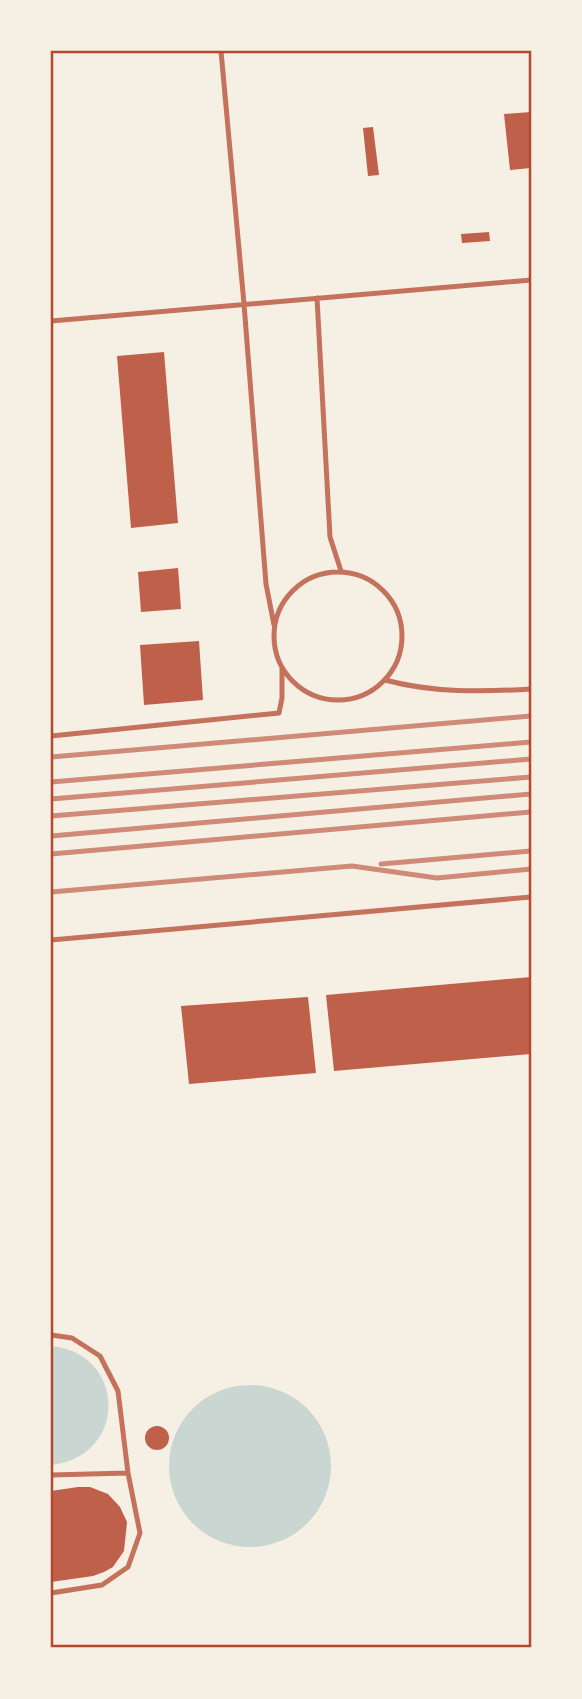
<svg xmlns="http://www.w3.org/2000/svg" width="582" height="1699" viewBox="0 0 582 1699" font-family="Georgia,serif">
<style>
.water{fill:#c9d6d2}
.building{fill:#bf614a}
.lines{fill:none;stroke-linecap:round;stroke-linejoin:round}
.service{stroke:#c5725c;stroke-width:5}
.rail{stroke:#cf8b77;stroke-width:5}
.neatline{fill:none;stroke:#b5482f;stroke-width:2.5}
</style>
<rect width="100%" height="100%" fill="#f6efe4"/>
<path class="water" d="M51 1346C127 1353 128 1456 52 1465Z
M169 1466a81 81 0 1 1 162 0a81 81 0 1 1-162 0Z"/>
<path class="building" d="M531 112V168L510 170 504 114Z
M373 127 379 175 368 176 363 128Z
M489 232 490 241 462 243 461 234Z
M164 352 178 523 131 528 117 356Z
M178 568 181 609 141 612 138 572Z
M199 641 203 700 144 705 140 645Z
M531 977V1054L334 1071 326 995Z
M308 997 316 1073 189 1084 181 1006Z
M145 1438a12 12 0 1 1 24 0a12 12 0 1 1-24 0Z
M78 1487H90L108 1494 120 1507 127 1522 124 1551 113 1567 104 1572 93 1576 51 1582V1491Z"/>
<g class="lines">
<path class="service" d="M221 51 244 304 266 584 274 625
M317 298 330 537 341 571
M51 321 531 280
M274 636a64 64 0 1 1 128 0a64 64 0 1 1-128 0Z
M385 680C433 693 482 692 531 689
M51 736 279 713 282 698V668
M51 940 531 897
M51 1335 72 1338 100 1356 118 1391 128 1473 140 1533 128 1567 102 1585 51 1593
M51 1475 128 1473"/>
<path class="rail" d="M51 757 531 716
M51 782 531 742
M51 799 531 759
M51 816 531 777
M51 836 531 794
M51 854 531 812
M381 864 531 851
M51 892 352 866 437 878 531 869"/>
</g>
<rect width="582" height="1699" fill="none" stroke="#f6efe4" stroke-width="105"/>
<rect x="52" y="52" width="478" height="1594" class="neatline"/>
</svg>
